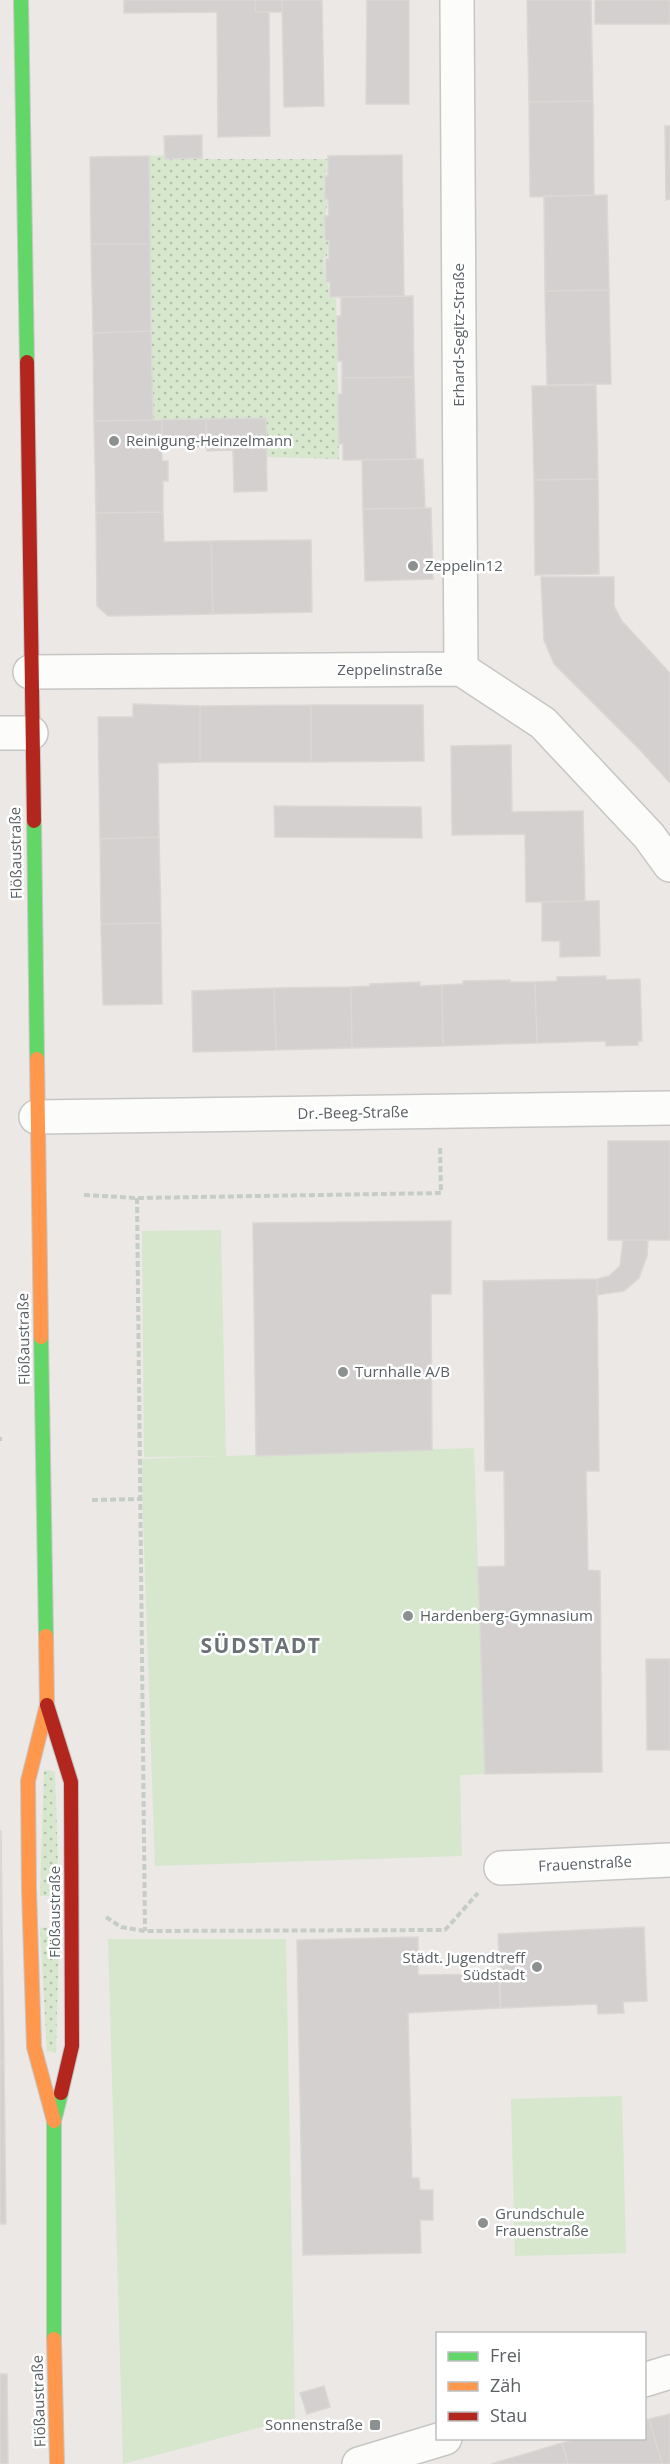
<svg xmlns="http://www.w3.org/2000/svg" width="670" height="2464" viewBox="0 0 670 2464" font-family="'Open Sans',sans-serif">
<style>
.grass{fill:url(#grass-dots)}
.park{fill:#d6e7ce}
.building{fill:#d3d0cf;stroke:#dad7d4;stroke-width:1.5}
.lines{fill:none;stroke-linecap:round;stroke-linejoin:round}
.street-casing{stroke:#c6c6c6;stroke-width:36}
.fast-casing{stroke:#c6c6c6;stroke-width:16}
.slow-casing{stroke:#c6c6c6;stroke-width:16}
.jam-casing{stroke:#c6c6c6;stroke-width:16}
.path{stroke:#c6cdc8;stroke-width:4;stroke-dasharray:6 3;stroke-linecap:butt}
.street{stroke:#fcfcfb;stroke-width:33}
.fast{stroke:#63d668;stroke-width:14}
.slow{stroke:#ff974d;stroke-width:14}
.jam{stroke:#b3261e;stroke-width:14}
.poi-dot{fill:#8d9090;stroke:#fff;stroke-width:2}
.labels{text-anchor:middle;stroke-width:5;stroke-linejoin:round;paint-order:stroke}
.street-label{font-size:15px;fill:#5a6063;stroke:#fff}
.poi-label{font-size:15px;fill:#5a6063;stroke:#fff;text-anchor:start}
.district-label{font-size:21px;font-weight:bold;letter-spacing:1.5px;fill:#6b7276;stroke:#fff}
</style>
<defs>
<pattern id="grass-dots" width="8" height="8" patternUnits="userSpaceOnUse" patternTransform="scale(1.5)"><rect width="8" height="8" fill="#d6e7ce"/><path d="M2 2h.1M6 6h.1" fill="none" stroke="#b1bfab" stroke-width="1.8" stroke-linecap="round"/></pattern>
</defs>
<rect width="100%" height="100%" fill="#ebe8e5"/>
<path class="grass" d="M169 155 166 159H327L326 174 324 175 325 200 327 201 324 241 328 242 327 257H324L325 283 328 284 329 298 336 299 339 459 267 457 266 418 153 420 149 156Z
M48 1770 55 1772 59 1896H40L44 1771Z
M59 1927 56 2053 47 2051 40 1928Z"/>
<path class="park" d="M221 1230 226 1456 474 1448 485 1774 460 1775 462 1856 155 1866 141 1459 224 1456 144 1457 142 1231Z
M108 1939H286L295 2418 123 2464Z
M622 2096 626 2253 515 2256 511 2099Z"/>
<path class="building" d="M124 0H255L256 12H269L270 136 218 137 217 12 124 13Z
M255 0H282V12H256Z
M282 0H322L324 106 284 107Z
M367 0H409V104H366Z
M527 0H591L593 101 529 102Z
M595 0H670V24H595Z
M593 101 594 195 530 197 529 102Z
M665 126H670V199L666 200Z
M202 135V158L165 159 164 136Z
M402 155 404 296 330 297V282H326V259H329V241L325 240V216H329L328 199H325V176H328V156Z
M149 156 150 244H91L90 157Z
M607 195 609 290 545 291 544 196Z
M91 244H150L151 331 93 333Z
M609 290 611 384 547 385 545 291Z
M413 296 414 377 342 378V361H338L337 316H341V297Z
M151 331 153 420 94 421 93 333Z
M414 377 416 459 343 460V444H339L338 394H342V378Z
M596 385 598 479 534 480 532 386Z
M266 418 267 491 234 492 233 450 207 451 206 419Z
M206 419 207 447 162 448V420Z
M162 420V461H168V481H163V512L96 513 94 421Z
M423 459 425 508 363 509 362 460Z
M598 479 599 574 535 575 534 480Z
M431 508 433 579 365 581 363 509Z
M163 512 164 542 211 541 213 614 108 616 97 606 96 513Z
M311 540 312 612 213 614 211 541Z
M541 577H614V606L622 621 670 673V783L641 751 554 664 544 640Z
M133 704 200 706V762L158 763 159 837 100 839 98 717H133Z
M311 705H423L424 761 311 762Z
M311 705V762H200V706Z
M511 745 512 812 583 811 585 901 526 902 525 834 452 835 451 746Z
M274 806 421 807 422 838 275 837Z
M159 837 161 923 101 924 100 839Z
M585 901H599L600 956 560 957V941H542V902Z
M161 923 162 1004 103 1005 101 924Z
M606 976V980L640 979 642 1041H638V1045L606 1046V1041L537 1043 535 982 557 981V977Z
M510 980V982H535L537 1043 443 1046 442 985 463 984V981Z
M420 982V986L442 985 443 1046 352 1048 351 987 370 986V984Z
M351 987 352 1048 276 1050 274 988Z
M274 988 276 1050 193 1052 192 991Z
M608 1141H670V1240H608Z
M451 1221V1294H431L432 1450 256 1456 253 1223Z
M623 1240H648L647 1256 639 1278 624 1291 597 1295V1279L609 1276 620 1266Z
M597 1279 599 1471H586L588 1570 600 1571 602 1772 485 1774 478 1567 505 1566 504 1471H485L483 1281Z
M646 1659H670V1750H647Z
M0 1831H1L2 1920H0Z
M0 1920H2L4 2049V2062H0Z
M644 1927 647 2001 623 2002 624 2013 598 2014 597 2004 501 2008 498 1934Z
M418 1937V1975L499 1974 500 2008 408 2013 412 2178H419L420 2190H433V2220H420L421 2253 303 2255 297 1940Z
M0 2062H4L6 2224H0Z
M0 2374H7L8 2464H0Z
M324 2386 330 2407 307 2414 300 2393Z
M670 2414V2464H662L649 2419Z
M649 2419 662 2464H568L562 2443 579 2438H644V2421Z
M562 2443 568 2464H491Z"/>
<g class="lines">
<g class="street-casing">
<path id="street" d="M457 0 461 669
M30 672 461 669 543 723 649 836 670 865
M0 733H31
M36 1117 670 1108
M501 1868 670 1860
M644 2380 670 2372
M359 2464 445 2438"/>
</g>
<g class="fast-casing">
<path id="fast" d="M21 0 27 362
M34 821 37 1059
M41 1337 46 1636
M54 2339V2121L61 2093"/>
</g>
<g class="slow-casing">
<path id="slow" d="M37 1059 41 1337
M46 1636 47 1705 28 1781 29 1890 34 2047 54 2121
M54 2339 57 2464"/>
</g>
<g class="jam-casing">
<path id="jam" d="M27 362 34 821
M47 1705 71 1782 72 2046 61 2093"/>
</g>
<path class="path" d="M84 1195 137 1198 441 1193 440 1147
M137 1198 145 1931
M0 1439H2
M92 1500 140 1499
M106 1917 121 1927 145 1931 445 1930 478 1893"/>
<use href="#street" class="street"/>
<use href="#fast" class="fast"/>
<use href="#slow" class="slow"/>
<use href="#jam" class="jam"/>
</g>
<g class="poi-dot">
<circle cx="114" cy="441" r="6"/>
<circle cx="413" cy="566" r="6"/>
<circle cx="343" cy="1372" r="6"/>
<circle cx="408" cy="1616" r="6"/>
<circle cx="537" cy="1967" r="6"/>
<circle cx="483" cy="2223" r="6"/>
<rect x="369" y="2419" width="12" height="12" rx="3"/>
</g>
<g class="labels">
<g class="street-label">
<text transform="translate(459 335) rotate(-90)" y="5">Erhard-Segitz-Straße</text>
<text x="390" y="675">Zeppelinstraße</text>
<text transform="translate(16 853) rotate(-91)" y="5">Flößaustraße</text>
<text transform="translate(353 1113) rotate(-1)" y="5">Dr.-Beeg-Straße</text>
<text transform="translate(24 1339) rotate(-91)" y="5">Flößaustraße</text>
<text transform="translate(585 1864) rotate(-3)" y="5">Frauenstraße</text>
<text transform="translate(55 1912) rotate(-90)" y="5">Flößaustraße</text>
<text transform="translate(39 2401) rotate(-92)" y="5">Flößaustraße</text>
</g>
<g class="poi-label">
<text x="126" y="446">Reinigung-Heinzelmann</text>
<text x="425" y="571">Zeppelin12</text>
<text x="355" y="1377">Turnhalle A/B</text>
<text x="420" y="1621">Hardenberg-Gymnasium</text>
<text x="525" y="1963" text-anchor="end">Städt. Jugendtreff<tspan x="525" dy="17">Südstadt</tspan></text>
<text x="495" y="2219">Grundschule<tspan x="495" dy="17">Frauenstraße</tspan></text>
<text x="363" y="2430" text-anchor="end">Sonnenstraße</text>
</g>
<g class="district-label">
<text x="261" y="1653">SÜDSTADT</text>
</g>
</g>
<rect x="436" y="2332" width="210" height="108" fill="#ffffff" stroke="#bdbfc1" stroke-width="1.5"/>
<rect x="448" y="2352" width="30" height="9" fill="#63d668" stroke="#bdbfc1" stroke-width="1.5"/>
<text x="490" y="2362" font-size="18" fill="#5a6063">Frei</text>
<rect x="448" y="2382" width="30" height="9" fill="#ff974d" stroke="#bdbfc1" stroke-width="1.5"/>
<text x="490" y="2392" font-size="18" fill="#5a6063">Zäh</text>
<rect x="448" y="2412" width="30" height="9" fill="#b3261e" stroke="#bdbfc1" stroke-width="1.5"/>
<text x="490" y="2422" font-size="18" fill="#5a6063">Stau</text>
</svg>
